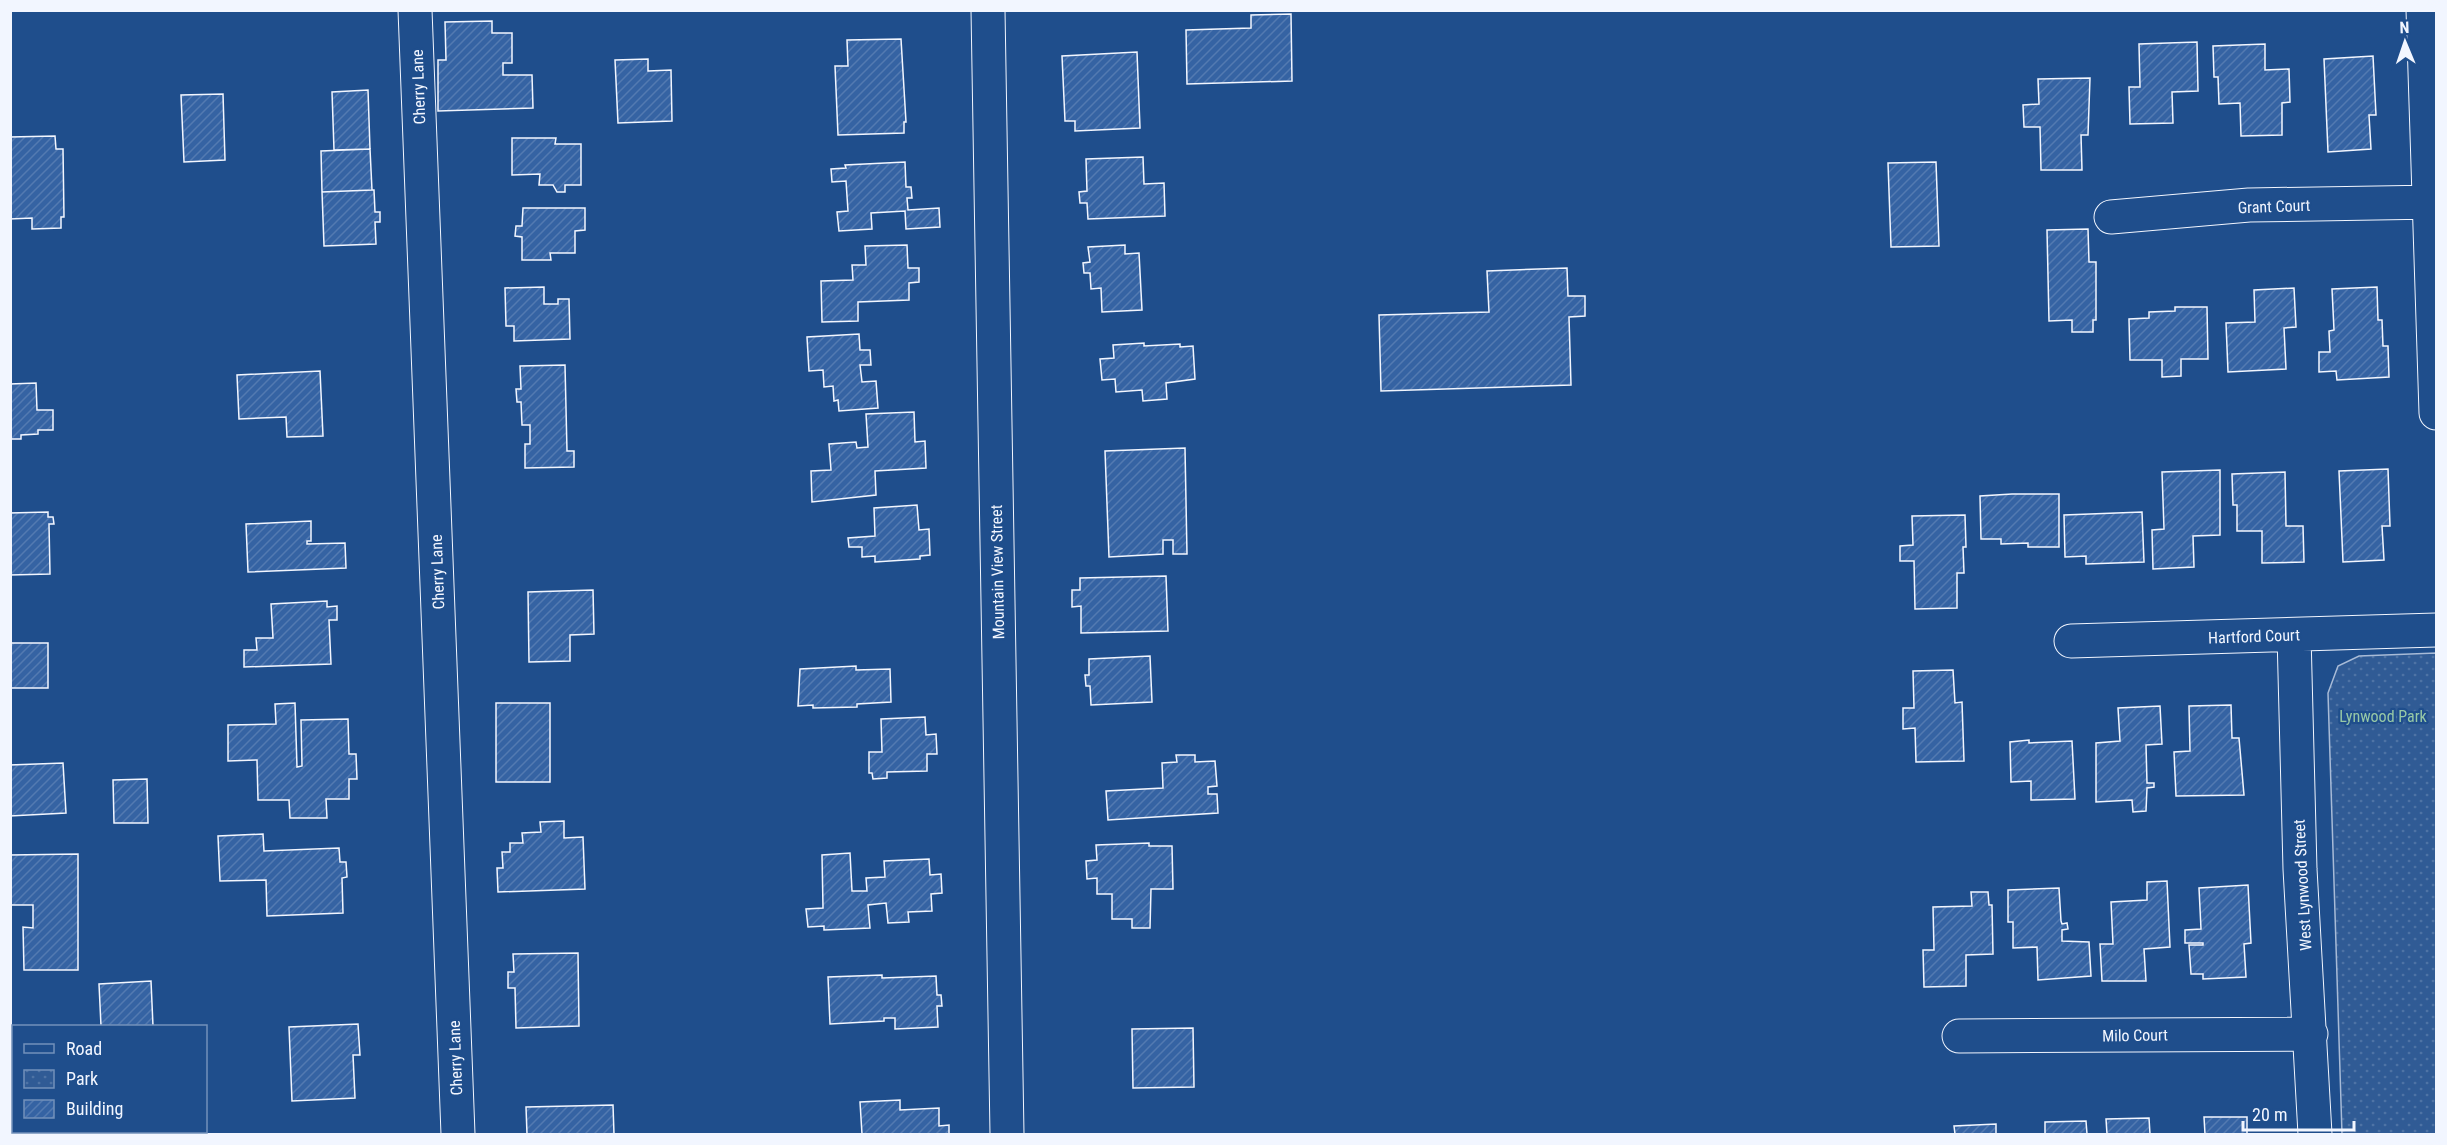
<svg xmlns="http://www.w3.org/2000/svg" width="2447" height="1145" viewBox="0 0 2447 1145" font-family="'Roboto Condensed',sans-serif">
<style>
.park{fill:url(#park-dots);stroke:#a8bbd7;stroke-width:1.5}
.building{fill:url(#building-hatch);stroke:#f2f6ff;stroke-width:1.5}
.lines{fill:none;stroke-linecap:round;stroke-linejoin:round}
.minor-casing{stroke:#f2f6ff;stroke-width:35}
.minor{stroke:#1f4e8c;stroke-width:33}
.labels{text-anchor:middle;stroke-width:4.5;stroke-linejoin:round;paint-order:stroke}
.street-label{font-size:16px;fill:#f2f6ff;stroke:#1f4e8c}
.park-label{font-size:16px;fill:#97c8a6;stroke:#1f4e8c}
</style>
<defs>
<pattern id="park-dots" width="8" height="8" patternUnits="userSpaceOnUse" patternTransform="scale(1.5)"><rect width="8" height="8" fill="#305b95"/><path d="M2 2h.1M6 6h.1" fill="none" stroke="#4e73a5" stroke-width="1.8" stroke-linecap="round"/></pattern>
<pattern id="building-hatch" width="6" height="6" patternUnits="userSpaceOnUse" patternTransform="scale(1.5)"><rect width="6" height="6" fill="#3563a3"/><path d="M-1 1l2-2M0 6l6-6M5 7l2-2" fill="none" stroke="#537ab1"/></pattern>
</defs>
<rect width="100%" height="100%" fill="#1f4e8c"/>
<path class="park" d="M2436 653V1134H2342L2328 693 2338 666 2359 656Z"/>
<path class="building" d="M1291 14 1292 81 1187 84 1186 30 1251 28V15Z
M492 21V33H512V63H503V75H532L533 108 438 111V60H446L445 22Z
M901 39 906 122H904V133L838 135 835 66H848L847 40Z
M2197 42 2198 91 2172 92 2173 123 2130 124 2129 87H2140L2139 44Z
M2265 44V70L2289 69 2290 102 2282 103V135L2241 136 2240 103 2219 104 2218 77H2214L2213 46Z
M1137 52 1140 128 1075 131V121H1065L1062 56Z
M2373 56 2376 115H2369L2371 149 2328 152 2324 59Z
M648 59V71L671 70 672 121 618 123 615 60Z
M2090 78 2088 135H2081L2082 170H2041L2040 127H2024L2023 105 2039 104 2038 79Z
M368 90 370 149 334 150 332 92Z
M223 94 225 160 184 162 181 95Z
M55 136 56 149H63L64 217H61V228L32 229V218L10 219V137Z
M512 138H556L555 144H581V185H565V192H557L553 185H539L540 174 512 175Z
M370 149 372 190 322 192 321 151Z
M1143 157 1144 184 1164 183 1165 216 1088 219 1087 203H1080L1079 192 1087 191 1086 159Z
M905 162 906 187H911L912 198H907L908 210 939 208 940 227 906 229 905 211 871 213 872 229 839 231 837 212 848 211 846 181 832 182 831 169 846 168 845 165Z
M1936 162 1939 246 1891 247 1888 163Z
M372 190H374L375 212H380V222H375L376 244 324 246 322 192Z
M523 208H585V230L575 231V253H550L551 260H522V237L515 236 516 226H522Z
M2088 229 2089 262H2096V320H2093V332H2072V320L2049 321 2047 230Z
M907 245 908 268H919V282L909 283V300L858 302V321L822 322 821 281 853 280 852 265H866L865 246Z
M1125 245V254L1139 253 1142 310 1102 312 1101 288 1091 289 1090 273H1084L1083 263 1090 262 1088 247Z
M1567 268 1568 296H1585V316L1569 317 1571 385 1381 391 1379 315 1489 312 1487 271Z
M544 287V304H558V299H569L570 339 514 341V326H506L505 288Z
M2377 287 2378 320H2382L2383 346H2388L2389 377 2337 380 2336 371 2319 372V352H2330L2329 331 2334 330 2332 289Z
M2294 288 2296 327 2284 328 2286 369 2228 372 2226 323 2255 322 2254 290Z
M2175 307H2207L2208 359H2181V376L2162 377V360H2130L2129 319 2149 318V312L2175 311Z
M859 334 860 350H870L871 365H860L862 382 876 381 878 408 839 411 838 400 834 401 833 386 824 387 823 370 809 371 807 337Z
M1144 343V346L1180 344V347L1193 346 1195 379 1166 383 1167 399 1143 401 1142 390 1116 392 1115 379 1102 380 1100 359 1114 358 1113 345Z
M565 365 567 451H574V467L525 468V444H530V425H522L521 402H517L516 389H521L520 366Z
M320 371 323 436 287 437 286 417 239 419 237 375Z
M36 383 37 410H53V430H38V434L21 435V439H10V384Z
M914 412 915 442 925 441 926 468 875 471 876 495 812 502 811 471 831 470 829 444 856 442 857 448 868 447 866 414Z
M1185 448 1187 554H1173V540H1163V554L1109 557 1105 451Z
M2388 469 2390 526H2382L2384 560 2343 562 2339 471Z
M2220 470V535L2193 536 2194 567 2153 569 2152 530 2164 529 2162 472Z
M2285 472 2286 526H2303L2304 562 2262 563V531H2237V505H2233L2232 474Z
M2012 494H2059V547H2028V543L2001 544V539H1981L1980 496Z
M917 505 919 530 929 529 930 555 920 556V559L875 562V556L862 557V547H849L848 538 875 536 874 508Z
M48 512V517H53L54 524H49L50 574 10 575V513Z
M2142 512 2144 562 2086 564V556L2065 557 2064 515Z
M1965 515 1966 547H1963L1964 573H1957V608L1915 609 1914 561H1900V546L1913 545 1912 516Z
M311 521V541H307V544L345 543 346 568 248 572 246 524Z
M1166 576 1168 631 1081 633V606L1072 607V590H1080V578Z
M593 590 594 634 570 635V661L529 662 528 592Z
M327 601V607L337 606V620H329L331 664 244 667V650H257L256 638H273L271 604Z
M10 643H48V688H10Z
M1150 656 1152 702 1091 705 1090 686H1086L1085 675H1089V659Z
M856 666V670L890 669 891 702 857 704V707L813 708V705L798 706 800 669Z
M1953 670 1955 703 1962 702 1964 761 1916 762 1915 728 1903 729V708H1914L1913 671Z
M295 703 297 767 302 766 301 720 348 719 349 754H356L357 779H349V799H326L327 818H290L289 800H258L257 760 228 761V725L276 724 275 704Z
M496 703H550V782H496Z
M2231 705 2232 738H2239L2244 795 2176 796 2174 752 2190 751 2189 706Z
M2160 706 2162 744 2146 745 2147 783H2154V787L2147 788 2146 811 2133 812 2132 800 2096 802V743L2120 741 2118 708Z
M925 717 926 735 936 734 937 754H927V771L887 772V778L873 779 872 773H869V752H882L881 719Z
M2029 740V743L2072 741 2075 799 2031 800V781L2011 782 2010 742Z
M1176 755H1195V762L1215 761 1217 786 1208 787V794H1217L1218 813 1108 820 1106 791 1163 788 1162 763 1177 762Z
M63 763 66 813 10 816V765Z
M147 779 148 823H114L113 780Z
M564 821V838L583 837 585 889 498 892 497 868H503L502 852H510V843H523L522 833 541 832 540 822Z
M263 834 264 851 339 848 340 862H346L347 877 342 878 343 913 267 916 266 880 220 881 218 836Z
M1149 843V846H1172L1173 889H1151L1150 928H1132V919H1112V894H1097V878L1087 879 1086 861 1097 860 1096 845Z
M850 853 852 891H867L866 878 885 877 884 861 929 859 930 875 941 874 942 893 931 894 932 911 908 912 909 922 888 923 886 903 868 905 870 928 824 930V926L808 927 806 909 823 908 822 855Z
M78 854V970H24L23 927 33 928V905H10V855Z
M2167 881 2170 947 2144 949 2146 981H2102L2100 944H2113L2111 902 2147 900V882Z
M2248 885 2251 943 2244 944 2246 977 2203 979V974H2191L2189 945H2203V943H2185V930L2201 929 2199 888Z
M2059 888 2061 921 2062 924 2067 923 2068 929 2062 930V941L2089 942 2091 976 2038 980 2037 947 2013 948V922H2008V890Z
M1971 892H1988L1989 905H1992L1993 954 1966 955V986L1924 987 1923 950H1934L1933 907 1972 906Z
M578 953 579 1026 516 1028 515 988H508V972H514L513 954Z
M882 975V978L936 976 937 995H941L942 1006H937L938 1027 895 1029V1018H884V1021L830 1024 828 977Z
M151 981 153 1026H101L99 984Z
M358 1024 360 1055H353L355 1098 292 1101 289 1027Z
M1193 1028 1194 1087 1133 1088 1132 1029Z
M900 1100V1110L939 1108V1126L949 1125V1134H862L860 1102Z
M613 1105 614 1134H527L526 1107Z
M2204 1117H2247V1134H2205Z
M2149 1118 2150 1134H2107L2106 1119Z
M2086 1121 2087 1134H2045V1122Z
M1996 1124V1134H1955L1954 1126Z
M35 1132H88V1134H35Z"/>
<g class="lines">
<g class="minor-casing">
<path id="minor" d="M415 10 458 1134
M988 10 1007 1134
M2423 10 2436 413
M2111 217 2249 205 2436 202
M2294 635 2300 869 2315 1134
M2071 641 2436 630
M1959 1036 2311 1034"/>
</g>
<use href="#minor" class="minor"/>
</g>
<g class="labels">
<g class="street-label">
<text transform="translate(418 87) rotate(-92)" y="6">Cherry Lane</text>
<text transform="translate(2274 206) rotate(-2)" y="6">Grant Court</text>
<text transform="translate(437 572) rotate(-92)" y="6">Cherry Lane</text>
<text transform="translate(997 572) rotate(-91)" y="6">Mountain View Street</text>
<text transform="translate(2254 636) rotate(-2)" y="6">Hartford Court</text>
<text transform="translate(2302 885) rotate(-93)" y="6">West Lynwood Street</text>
<text transform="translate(2135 1035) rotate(-1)" y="6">Milo Court</text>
<text transform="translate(455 1058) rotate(-92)" y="6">Cherry Lane</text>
</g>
<g class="park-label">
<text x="2383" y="722">Lynwood Park</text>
</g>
</g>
<rect width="2447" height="1145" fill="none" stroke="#f2f6ff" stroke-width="24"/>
<rect x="12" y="1025" width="195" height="108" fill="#1f4e8c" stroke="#7391ba" stroke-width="1.5"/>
<rect x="24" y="1044" width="30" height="9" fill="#1f4e8c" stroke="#7391ba" stroke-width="1.5"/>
<text x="66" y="1055" font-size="18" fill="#f2f6ff">Road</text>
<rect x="24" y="1070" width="30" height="18" fill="url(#park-dots)" stroke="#7391ba" stroke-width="1.5"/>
<text x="66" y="1085" font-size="18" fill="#f2f6ff">Park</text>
<rect x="24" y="1100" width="30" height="18" fill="url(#building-hatch)" stroke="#7391ba" stroke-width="1.5"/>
<text x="66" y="1115" font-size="18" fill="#f2f6ff">Building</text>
<g transform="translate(2405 42) rotate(358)" stroke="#1f4e8c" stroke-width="4.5" paint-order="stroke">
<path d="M0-4.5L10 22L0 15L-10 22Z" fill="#f2f6ff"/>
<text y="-9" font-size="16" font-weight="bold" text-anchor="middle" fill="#f2f6ff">N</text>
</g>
<path d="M2243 1121v9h111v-9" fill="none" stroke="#f2f6ff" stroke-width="3"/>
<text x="2252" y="1121" font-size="18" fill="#f2f6ff" stroke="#1f4e8c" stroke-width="4.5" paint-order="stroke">20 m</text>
</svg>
